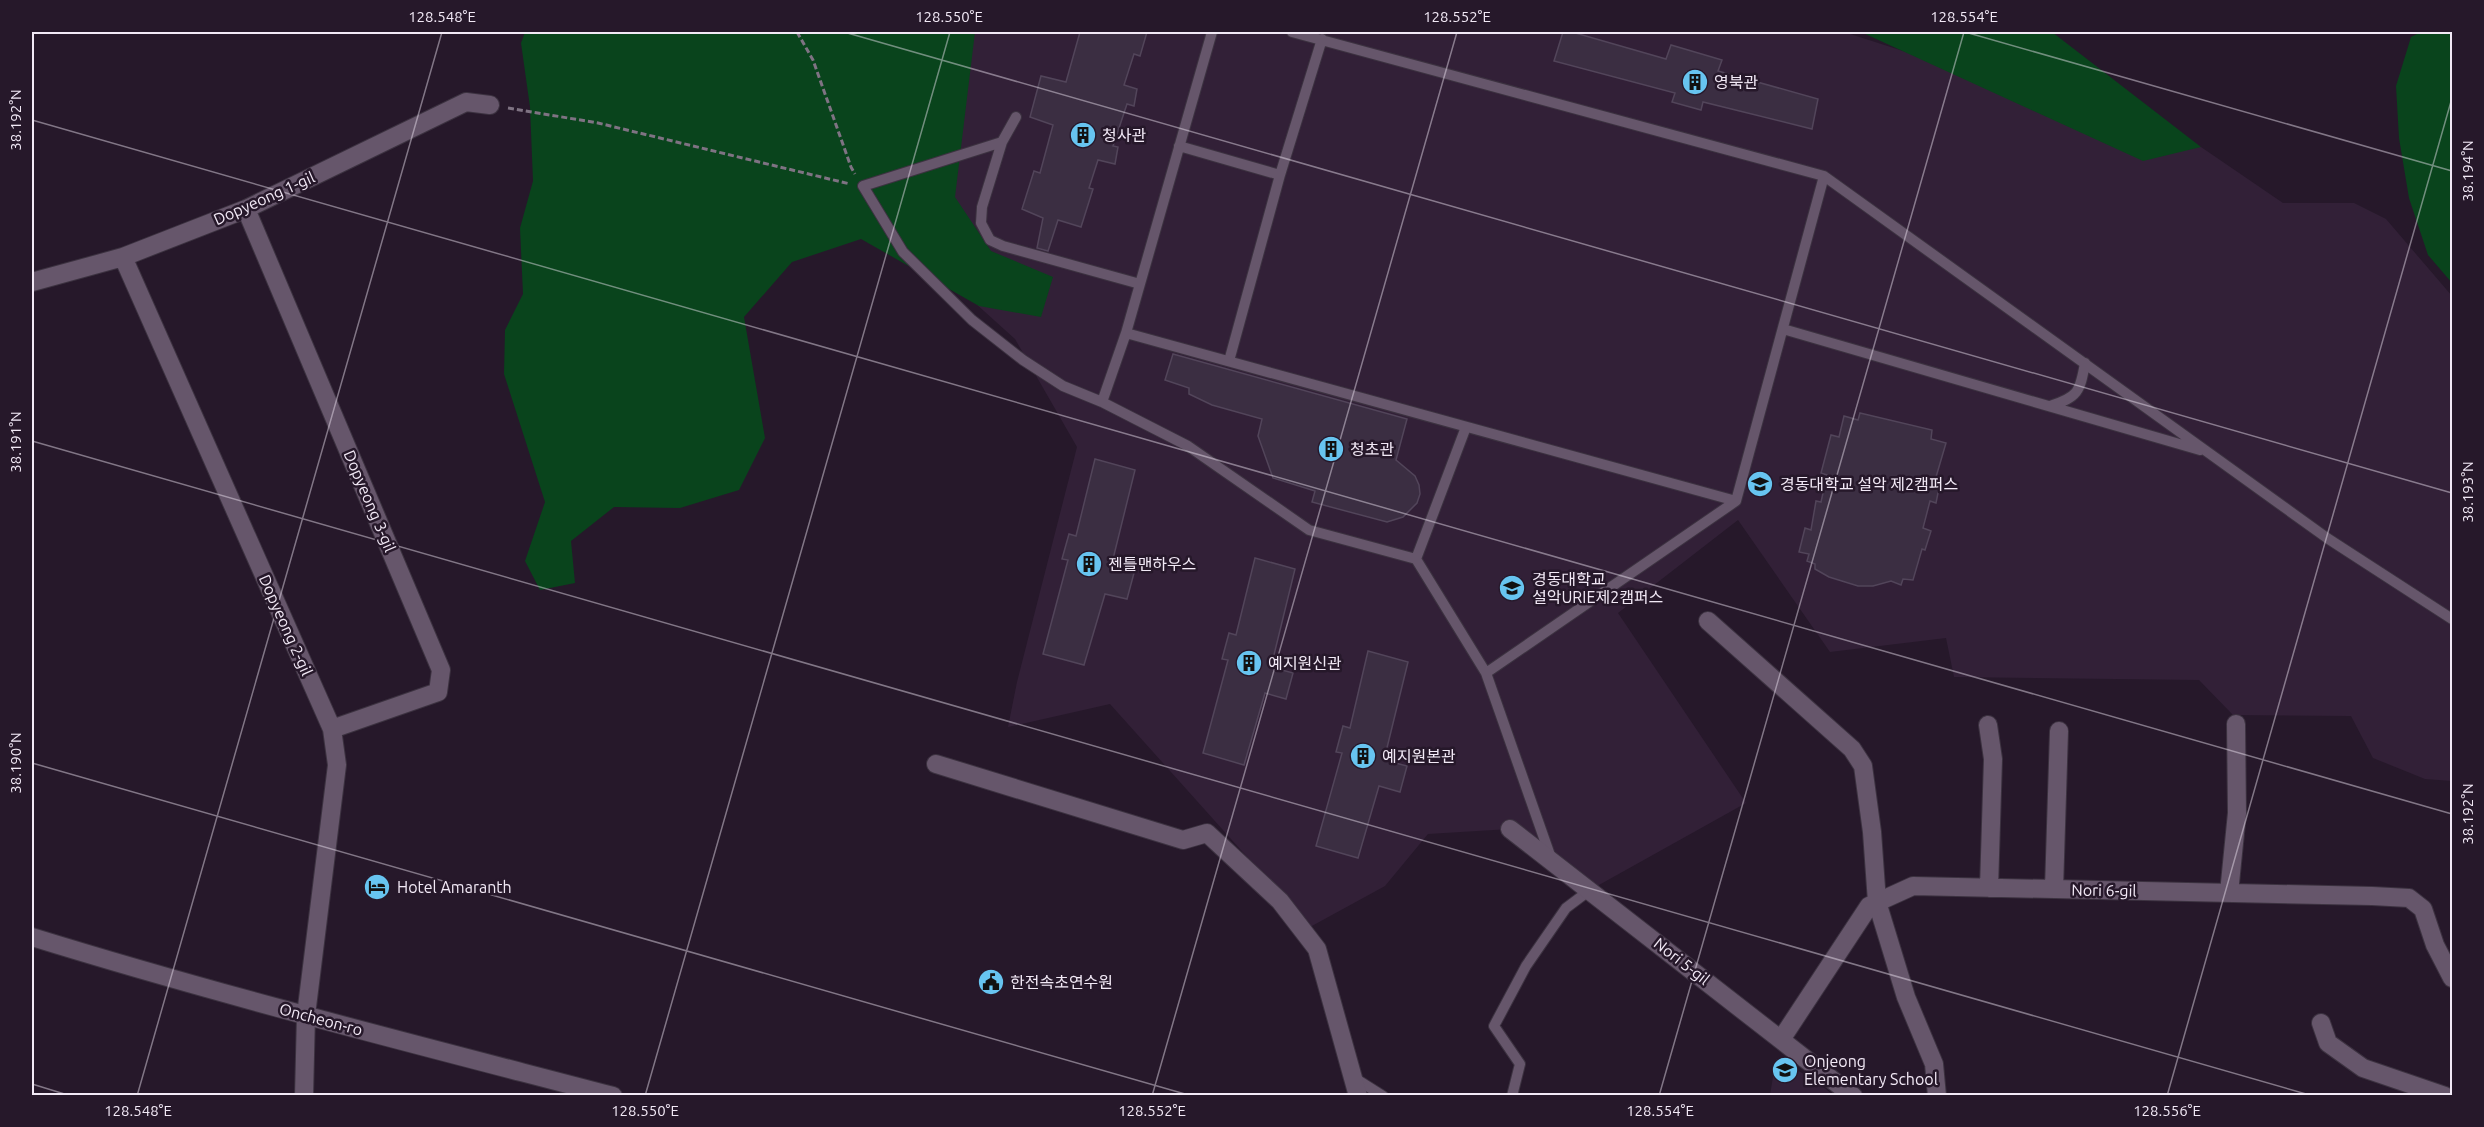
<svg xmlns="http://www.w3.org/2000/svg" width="2484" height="1127" viewBox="0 0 2484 1127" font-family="Ubuntu,'Noto Sans KR',sans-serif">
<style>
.built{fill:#322037}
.green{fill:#09441c}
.building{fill:#3b2e42;stroke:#52455a;stroke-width:1.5}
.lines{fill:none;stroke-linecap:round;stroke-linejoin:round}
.lane-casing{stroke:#3c3240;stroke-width:12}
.street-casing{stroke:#3c3240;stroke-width:20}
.secondary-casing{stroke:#3c3240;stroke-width:20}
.path{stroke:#7f7383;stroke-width:3;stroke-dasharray:6 3;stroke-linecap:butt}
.lane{stroke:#66566b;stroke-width:10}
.street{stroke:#66566b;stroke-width:18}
.secondary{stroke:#66566b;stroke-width:18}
.ticks{fill:none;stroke:#f2e9f6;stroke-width:1.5;stroke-opacity:0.45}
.labels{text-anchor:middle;stroke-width:5;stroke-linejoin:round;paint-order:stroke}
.poi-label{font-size:16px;fill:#f2e9f6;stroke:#26182a;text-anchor:start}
.street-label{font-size:16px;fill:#f2e9f6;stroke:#26182a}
.neatline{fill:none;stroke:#f2e9f6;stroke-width:2}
.ticks-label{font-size:15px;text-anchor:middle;fill:#f2e9f6}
</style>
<rect width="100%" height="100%" fill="#26182a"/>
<path class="built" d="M813 32H1844L2201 147 2283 203H2354L2386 219 2452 296V781L2425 779 2373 758 2351 716 2233 715 2199 680 1954 677 1946 638 1830 652 1738 520 1618 613 1746 803 1590 890 1510 829 1428 834 1385 886 1310 927 1110 704 1008 727 1017 682 1077 447 1015 339 934 266Z
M1776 1059 1815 1080 1833 1095H1770Z"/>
<path class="green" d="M525 32H975L955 197 991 251 1053 277 1041 317 979 306 861 239 792 262 744 317 765 438 739 490 680 508 614 507 571 541 575 583 540 590 525 561 545 502 504 374 505 330 523 294 520 228 533 181 530 107 521 43Z
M1861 32H2052L2201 147 2143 161Z
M2421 32H2452V283L2428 255 2409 198 2399 138 2396 86 2411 37Z"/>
<path class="building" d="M1080 32H1147L1140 56 1134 54 1124 85 1137 89 1134 106 1127 104 1113 146 1118 147 1115 164 1098 160 1089 188 1093 189 1081 227 1058 220 1048 251 1037 248 1043 218 1022 209 1034 171 1040 173 1053 125 1030 117 1041 76 1066 82Z
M1563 32H1572L1666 59 1671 45 1722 60 1718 71 1818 99 1812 129 1703 102 1701 110 1672 102 1675 93 1554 61Z
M1173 354 1407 419 1396 460 1415 476 1419 485 1420 494 1417 503 1403 517 1387 522 1312 502 1315 491 1273 478 1258 436 1262 419 1212 405 1189 394V388L1165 380Z
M1860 413 1932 430 1931 439 1946 443 1936 477 1941 478 1936 503 1930 501 1923 528 1931 531 1925 550 1922 549 1913 580 1903 579 1901 585 1891 581 1873 586H1858L1829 577 1815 569V564L1807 561 1809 554 1799 552 1805 528 1811 530 1816 501 1821 502 1827 475 1821 473 1831 435 1839 437 1844 416 1858 420Z
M1095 459 1135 470 1111 567 1134 573 1127 599 1105 594 1084 665 1043 654 1068 560 1062 559 1069 534 1076 536Z
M1255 558 1295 569 1271 667 1293 673 1286 699 1265 693 1244 765 1203 753 1228 660 1222 659 1229 633 1236 635Z
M1368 651 1408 662 1384 760 1407 766 1400 792 1379 786 1358 858 1316 846 1342 753 1336 752 1343 726 1350 728Z"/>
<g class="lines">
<g class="lane-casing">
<path id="lane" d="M1212 32 1126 333 1736 501 1824 176 1292 32
M1016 117 1002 142 982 207 981 223 990 240 1003 246 1140 284
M1002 142 863 186 903 252 972 320 1023 360 1063 386 1102 402
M1179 146 1280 175
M1824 176 2327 538 2452 619
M1783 329 2200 450
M1126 333 1102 402 1188 446 1309 530 1416 559
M1229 361 1280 175 1322 39
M2050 406C2078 397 2080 392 2085 363
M1466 427 1416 559 1486 673 1551 858
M1486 673 1736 501
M1353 1077 1383 1096
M1512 1096 1520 1064 1494 1026 1526 966 1566 908 1590 890"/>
</g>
<g class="street-casing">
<path id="street" d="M246 209 441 670 438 692 332 729
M123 257 332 729 337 765 306 1015 304 1096
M32 282 123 257 246 209 466 102 490 105
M1708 621 1852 749 1863 766 1872 832 1877 902 1906 997 1934 1064 1937 1096
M1988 725 1993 759 1989 888
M936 764 1183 840 1207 833 1280 901 1317 949 1358 1096
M1510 829 1853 1096
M2054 889 2059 731
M2229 893 2237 813 2236 724
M2321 1023 2328 1043 2363 1068 2445 1096
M1782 1038 1869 906 1913 886 2372 896 2409 898 2423 909 2435 945 2452 978"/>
</g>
<g class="secondary-casing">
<path id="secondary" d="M32 937C223 996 418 1045 613 1096"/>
</g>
<path class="path" d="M797 32 813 60 851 167 855 174
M508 108 598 123 850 184"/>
<use href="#lane" class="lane"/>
<use href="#street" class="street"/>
<use href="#secondary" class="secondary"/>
</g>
<path class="ticks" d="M844 32 2452 493M1965 32 2452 171M32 120 2452 814M32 441 2313 1096M32 763 1192 1096M32 1084 71 1096M137 1096 442 32M645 1096 950 32M1152 1096 1457 32M1659 1096 1964 32M2167 1096 2452 98"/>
<defs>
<g id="building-disc" transform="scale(1.35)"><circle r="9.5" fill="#67c4f0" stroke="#26182a"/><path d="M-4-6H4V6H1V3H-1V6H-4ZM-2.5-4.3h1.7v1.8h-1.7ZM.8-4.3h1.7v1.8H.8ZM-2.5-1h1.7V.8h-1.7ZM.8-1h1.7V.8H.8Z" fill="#111"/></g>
<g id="university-disc" transform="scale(1.35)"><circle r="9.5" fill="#67c4f0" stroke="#26182a"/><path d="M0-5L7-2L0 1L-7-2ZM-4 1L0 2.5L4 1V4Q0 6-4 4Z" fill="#111"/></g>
<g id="school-disc" transform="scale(1.35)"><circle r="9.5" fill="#67c4f0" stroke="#26182a"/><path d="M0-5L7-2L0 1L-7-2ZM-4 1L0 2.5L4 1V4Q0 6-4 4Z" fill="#111"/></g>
<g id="hotel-disc" transform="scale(1.35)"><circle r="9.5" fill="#67c4f0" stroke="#26182a"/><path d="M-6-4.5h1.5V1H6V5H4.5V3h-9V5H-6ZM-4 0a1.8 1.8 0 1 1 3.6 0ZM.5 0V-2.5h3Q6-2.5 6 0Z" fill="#111"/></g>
<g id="civic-disc" transform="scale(1.35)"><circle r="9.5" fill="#67c4f0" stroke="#26182a"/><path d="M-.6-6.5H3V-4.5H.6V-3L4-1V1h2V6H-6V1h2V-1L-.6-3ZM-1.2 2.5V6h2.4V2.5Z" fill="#111"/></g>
</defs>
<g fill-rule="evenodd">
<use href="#building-disc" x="1695" y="82"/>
<use href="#building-disc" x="1083" y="135"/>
<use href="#building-disc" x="1331" y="449"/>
<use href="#university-disc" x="1760" y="484"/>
<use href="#building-disc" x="1089" y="564"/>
<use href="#school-disc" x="1512" y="588"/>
<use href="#building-disc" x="1249" y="663"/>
<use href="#building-disc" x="1363" y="756"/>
<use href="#hotel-disc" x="377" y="887"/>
<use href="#civic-disc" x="991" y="982"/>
<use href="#school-disc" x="1785" y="1070"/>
</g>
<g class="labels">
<g class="poi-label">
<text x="1714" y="88">영북관</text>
<text x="1102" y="141">청사관</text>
<text x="1350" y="455">청초관</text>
<text x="1780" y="490">경동대학교 설악 제2캠퍼스</text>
<text x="1108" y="570">젠틀맨하우스</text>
<text x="1532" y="585">경동대학교<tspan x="1532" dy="18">설악URIE제2캠퍼스</tspan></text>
<text x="1268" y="669">예지원신관</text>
<text x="1382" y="762">예지원본관</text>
<text x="397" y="893">Hotel Amaranth</text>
<text x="1010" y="988">한전속초연수원</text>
<text x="1804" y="1067">Onjeong<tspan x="1804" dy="18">Elementary School</tspan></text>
</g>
<g class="street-label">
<text transform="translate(264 198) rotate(-24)" y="6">Dopyeong 1-gil</text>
<text transform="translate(370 501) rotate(67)" y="6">Dopyeong 3-gil</text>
<text transform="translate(286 625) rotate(66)" y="6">Dopyeong 2-gil</text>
<text transform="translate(2104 890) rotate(1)" y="6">Nori 6-gil</text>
<text transform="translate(1682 961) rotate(38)" y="6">Nori 5-gil</text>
<text transform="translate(321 1019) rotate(15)" y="6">Oncheon-ro</text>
</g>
</g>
<rect width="2484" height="1127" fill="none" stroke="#26182a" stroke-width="66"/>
<rect x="33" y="33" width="2418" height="1061" class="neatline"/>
<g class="ticks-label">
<text x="442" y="22">128.548°E</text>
<text x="949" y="22">128.550°E</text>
<text x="1457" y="22">128.552°E</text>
<text x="1964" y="22">128.554°E</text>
<text transform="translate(16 120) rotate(-90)" y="5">38.192°N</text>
<text transform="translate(2468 171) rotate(-90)" y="5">38.194°N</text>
<text transform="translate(16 442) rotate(-90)" y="5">38.191°N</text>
<text transform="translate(2468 492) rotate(-90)" y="5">38.193°N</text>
<text transform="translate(16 763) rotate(-90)" y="5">38.190°N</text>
<text transform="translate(2468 814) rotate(-90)" y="5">38.192°N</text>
<text x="138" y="1116">128.548°E</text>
<text x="645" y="1116">128.550°E</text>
<text x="1152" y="1116">128.552°E</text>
<text x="1660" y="1116">128.554°E</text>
<text x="2167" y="1116">128.556°E</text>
</g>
</svg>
